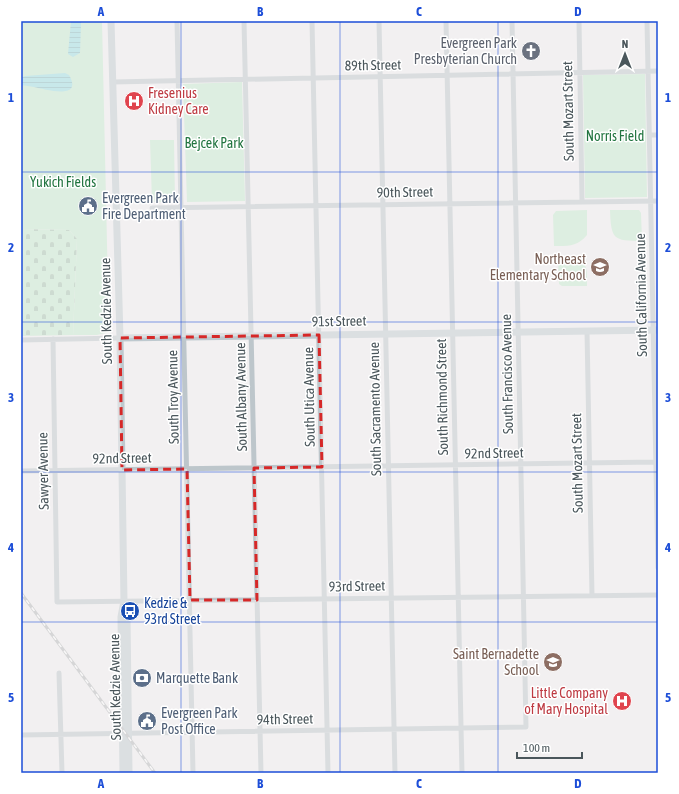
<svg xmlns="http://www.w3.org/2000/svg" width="679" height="794" viewBox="0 0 679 794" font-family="'Asap Condensed',sans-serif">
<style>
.green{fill:#c4eace}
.cemetery{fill:url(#cemetery-stones)}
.water{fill:url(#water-rules)}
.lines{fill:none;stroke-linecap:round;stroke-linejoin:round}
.street{stroke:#bdc6cb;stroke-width:5}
.secondary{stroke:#bec9cf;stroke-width:7}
.rail-casing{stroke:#b3b6b9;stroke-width:3}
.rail{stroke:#fff;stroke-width:1.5;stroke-dasharray:4.5;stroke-linecap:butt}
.marked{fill:none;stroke:#d62828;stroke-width:3;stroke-dasharray:8 5;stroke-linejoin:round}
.grid{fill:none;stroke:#1d4ed8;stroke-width:1;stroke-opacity:0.55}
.labels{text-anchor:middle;stroke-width:3;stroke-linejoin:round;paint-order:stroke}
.worship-label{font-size:14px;fill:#5b616d;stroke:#fff;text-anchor:end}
.street-label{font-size:14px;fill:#4a565b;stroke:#fff}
.health-label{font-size:14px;fill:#be3a42;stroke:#fff;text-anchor:start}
.park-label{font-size:14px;fill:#227540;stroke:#fff}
.service-label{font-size:14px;fill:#4e5e75;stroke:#fff;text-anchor:start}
.education-label{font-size:14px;fill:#785e54;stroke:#fff;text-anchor:end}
.transit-label{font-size:14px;fill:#164399;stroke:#fff;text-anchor:start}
.neatline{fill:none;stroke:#1d4ed8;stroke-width:1.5}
.grid-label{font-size:13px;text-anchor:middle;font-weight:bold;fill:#1d4ed8}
</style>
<defs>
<pattern id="cemetery-stones" width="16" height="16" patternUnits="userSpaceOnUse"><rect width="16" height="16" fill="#c4eace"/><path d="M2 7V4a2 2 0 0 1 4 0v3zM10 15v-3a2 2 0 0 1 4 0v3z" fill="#a1c0aa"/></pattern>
<pattern id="water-rules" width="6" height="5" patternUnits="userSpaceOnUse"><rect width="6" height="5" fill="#96dde2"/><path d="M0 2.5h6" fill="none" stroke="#7cb6ba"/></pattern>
</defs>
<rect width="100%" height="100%" fill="#f2f0f1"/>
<path class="green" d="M21 21H102L109 332 97 335H73L77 239 69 230 21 229Z
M645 74 647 197 585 198 583 75Z
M242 82 245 201 187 202 183 84Z
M150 140H174L175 202H152Z
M587 210V235C577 247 568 246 554 246L553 215 556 211Z
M610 210H639L641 213 642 241C613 241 611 239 610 210Z
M572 257C589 262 587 270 587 286H562L559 284 558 258Z"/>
<path class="cemetery" d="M21 229 69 230 77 239 73 335 21 336Z"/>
<path class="water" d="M71 21H81V23L80 53 73 57 68 54Z
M65 73 69 75C84 101 44 89 34 87 30 86 25 86 21 85V78L25 76Z"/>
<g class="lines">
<path class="street" d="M177 21 193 773
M244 21 261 773
M312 21 328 773
M379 21 395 773
M446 21 462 773
M579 21 582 201
M647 21 658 568
M113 82 658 71
M650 135H658
M152 208 658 201
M587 331 592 596
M53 339 57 602 658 595
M21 340 120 338
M21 471 656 462
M59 673 62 773
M21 735 526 727 512 21"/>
<path class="secondary" d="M111 21 120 338 124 601 121 617 123 773
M120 338 658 330
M124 605 127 618 129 773"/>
<g class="rail-casing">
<path id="rail" d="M21 593 155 773"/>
</g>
<use href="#rail" class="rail"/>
</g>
<path d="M0 0H679V794H0ZM319 335 322 467 254 468 257 600H190L187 469 122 470 120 338Z" fill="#f2f0f1" fill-opacity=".55" fill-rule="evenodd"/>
<path class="marked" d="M319 335 322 467 254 468 257 600H190L187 469 122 470 120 338Z"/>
<path class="grid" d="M181 21V773M340 21V773M498 21V773M21 172H658M21 322H658M21 472H658M21 622H658"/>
<defs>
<g id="church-disc" transform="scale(1)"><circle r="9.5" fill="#6b7280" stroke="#fff"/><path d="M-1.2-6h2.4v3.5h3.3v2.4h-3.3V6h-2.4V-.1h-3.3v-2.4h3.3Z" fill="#fff"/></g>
<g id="hospital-disc" transform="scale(1)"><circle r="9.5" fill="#e0444e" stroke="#fff"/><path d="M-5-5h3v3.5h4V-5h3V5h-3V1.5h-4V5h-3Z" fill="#fff"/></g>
<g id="civic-disc" transform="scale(1)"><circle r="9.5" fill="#5c6f8a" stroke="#fff"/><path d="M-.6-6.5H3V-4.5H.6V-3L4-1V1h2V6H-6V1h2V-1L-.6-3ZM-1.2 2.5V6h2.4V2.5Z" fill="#fff"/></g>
<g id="school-disc" transform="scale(1)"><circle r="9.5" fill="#8d6e63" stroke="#fff"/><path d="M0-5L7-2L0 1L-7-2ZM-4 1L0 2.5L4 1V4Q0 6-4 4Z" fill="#fff"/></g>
<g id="bus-disc" transform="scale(1)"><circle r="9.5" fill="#1a4fb4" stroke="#fff"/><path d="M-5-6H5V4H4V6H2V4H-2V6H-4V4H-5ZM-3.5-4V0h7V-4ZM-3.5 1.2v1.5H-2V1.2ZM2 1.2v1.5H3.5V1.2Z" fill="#fff"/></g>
<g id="bank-disc" transform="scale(1)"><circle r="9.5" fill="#5c6f8a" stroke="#fff"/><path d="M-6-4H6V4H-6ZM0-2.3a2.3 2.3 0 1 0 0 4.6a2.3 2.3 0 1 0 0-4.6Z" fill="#fff"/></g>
</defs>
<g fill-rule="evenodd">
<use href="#church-disc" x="531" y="51"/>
<use href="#hospital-disc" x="134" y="101"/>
<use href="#civic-disc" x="88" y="206"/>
<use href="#school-disc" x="600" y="267"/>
<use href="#bus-disc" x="130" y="611"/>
<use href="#school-disc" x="553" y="662"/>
<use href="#bank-disc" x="142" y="678"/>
<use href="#hospital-disc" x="622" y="701"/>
<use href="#civic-disc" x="147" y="721"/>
</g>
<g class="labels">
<g class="worship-label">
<text x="517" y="48">Evergreen Park<tspan x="517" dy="16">Presbyterian Church</tspan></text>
</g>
<g class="street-label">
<text transform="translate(373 65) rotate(-1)" y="5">89th Street</text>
<text transform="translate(568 111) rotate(-91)" y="5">South Mozart Street</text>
<text transform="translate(405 192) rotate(-1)" y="5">90th Street</text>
<text transform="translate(641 295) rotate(-91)" y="5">South California Avenue</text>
<text transform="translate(106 311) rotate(-91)" y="5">South Kedzie Avenue</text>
<text transform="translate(339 321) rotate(-1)" y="5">91st Street</text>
<text transform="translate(507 374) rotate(-91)" y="5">South Francisco Avenue</text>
<text transform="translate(173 397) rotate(-91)" y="5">South Troy Avenue</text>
<text transform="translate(241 397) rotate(-91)" y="5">South Albany Avenue</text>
<text transform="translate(309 397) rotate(-91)" y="5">South Utica Avenue</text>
<text transform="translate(442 397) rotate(-91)" y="5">South Richmond Street</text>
<text transform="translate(375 409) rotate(-91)" y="5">South Sacramento Avenue</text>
<text transform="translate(494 453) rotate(-1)" y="5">92nd Street</text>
<text transform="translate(122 458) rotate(-1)" y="5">92nd Street</text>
<text transform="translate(577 463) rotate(-91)" y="5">South Mozart Street</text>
<text transform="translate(43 471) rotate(-91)" y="5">Sawyer Avenue</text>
<text transform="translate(357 586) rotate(-1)" y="5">93rd Street</text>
<text transform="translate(115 687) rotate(-91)" y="5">South Kedzie Avenue</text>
<text transform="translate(285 719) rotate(-1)" y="5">94th Street</text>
</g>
<g class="health-label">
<text x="148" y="98">Fresenius<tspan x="148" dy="16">Kidney Care</tspan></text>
<text x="608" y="698" text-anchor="end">Little Company<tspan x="608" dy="16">of Mary Hospital</tspan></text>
</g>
<g class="park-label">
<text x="615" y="141">Norris Field</text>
<text x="214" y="148">Bejcek Park</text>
<text x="63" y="187">Yukich Fields</text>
</g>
<g class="service-label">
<text x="102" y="203">Evergreen Park<tspan x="102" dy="16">Fire Department</tspan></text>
<text x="156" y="683">Marquette Bank</text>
<text x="161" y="718">Evergreen Park<tspan x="161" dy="16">Post Office</tspan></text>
</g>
<g class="education-label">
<text x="586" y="264">Northeast<tspan x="586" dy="16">Elementary School</tspan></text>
<text x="539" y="659">Saint Bernadette<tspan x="539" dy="16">School</tspan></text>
</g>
<g class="transit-label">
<text x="144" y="608">Kedzie &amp;<tspan x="144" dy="16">93rd Street</tspan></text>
</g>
</g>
<rect width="679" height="794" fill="none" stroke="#ffffff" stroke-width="44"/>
<g transform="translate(625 54)" stroke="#ffffff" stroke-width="3" paint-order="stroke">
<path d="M0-3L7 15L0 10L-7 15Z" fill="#4a565b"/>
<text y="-6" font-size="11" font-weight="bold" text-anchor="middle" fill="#4a565b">N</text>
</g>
<path d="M517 752v6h65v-6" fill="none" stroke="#4a565b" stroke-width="2"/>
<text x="523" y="752" font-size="12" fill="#4a565b" stroke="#ffffff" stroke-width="3" paint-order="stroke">100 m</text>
<rect x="22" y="22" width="635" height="750" class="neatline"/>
<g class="grid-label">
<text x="101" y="16">A</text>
<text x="260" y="16">B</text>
<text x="419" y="16">C</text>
<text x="578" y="16">D</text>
<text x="11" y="102">1</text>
<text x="668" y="102">1</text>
<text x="11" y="252">2</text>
<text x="668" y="252">2</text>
<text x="11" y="402">3</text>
<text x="668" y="402">3</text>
<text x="11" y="552">4</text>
<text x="668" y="552">4</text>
<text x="11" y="702">5</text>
<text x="668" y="702">5</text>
<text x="101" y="788">A</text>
<text x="260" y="788">B</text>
<text x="419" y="788">C</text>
<text x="578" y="788">D</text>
</g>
</svg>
